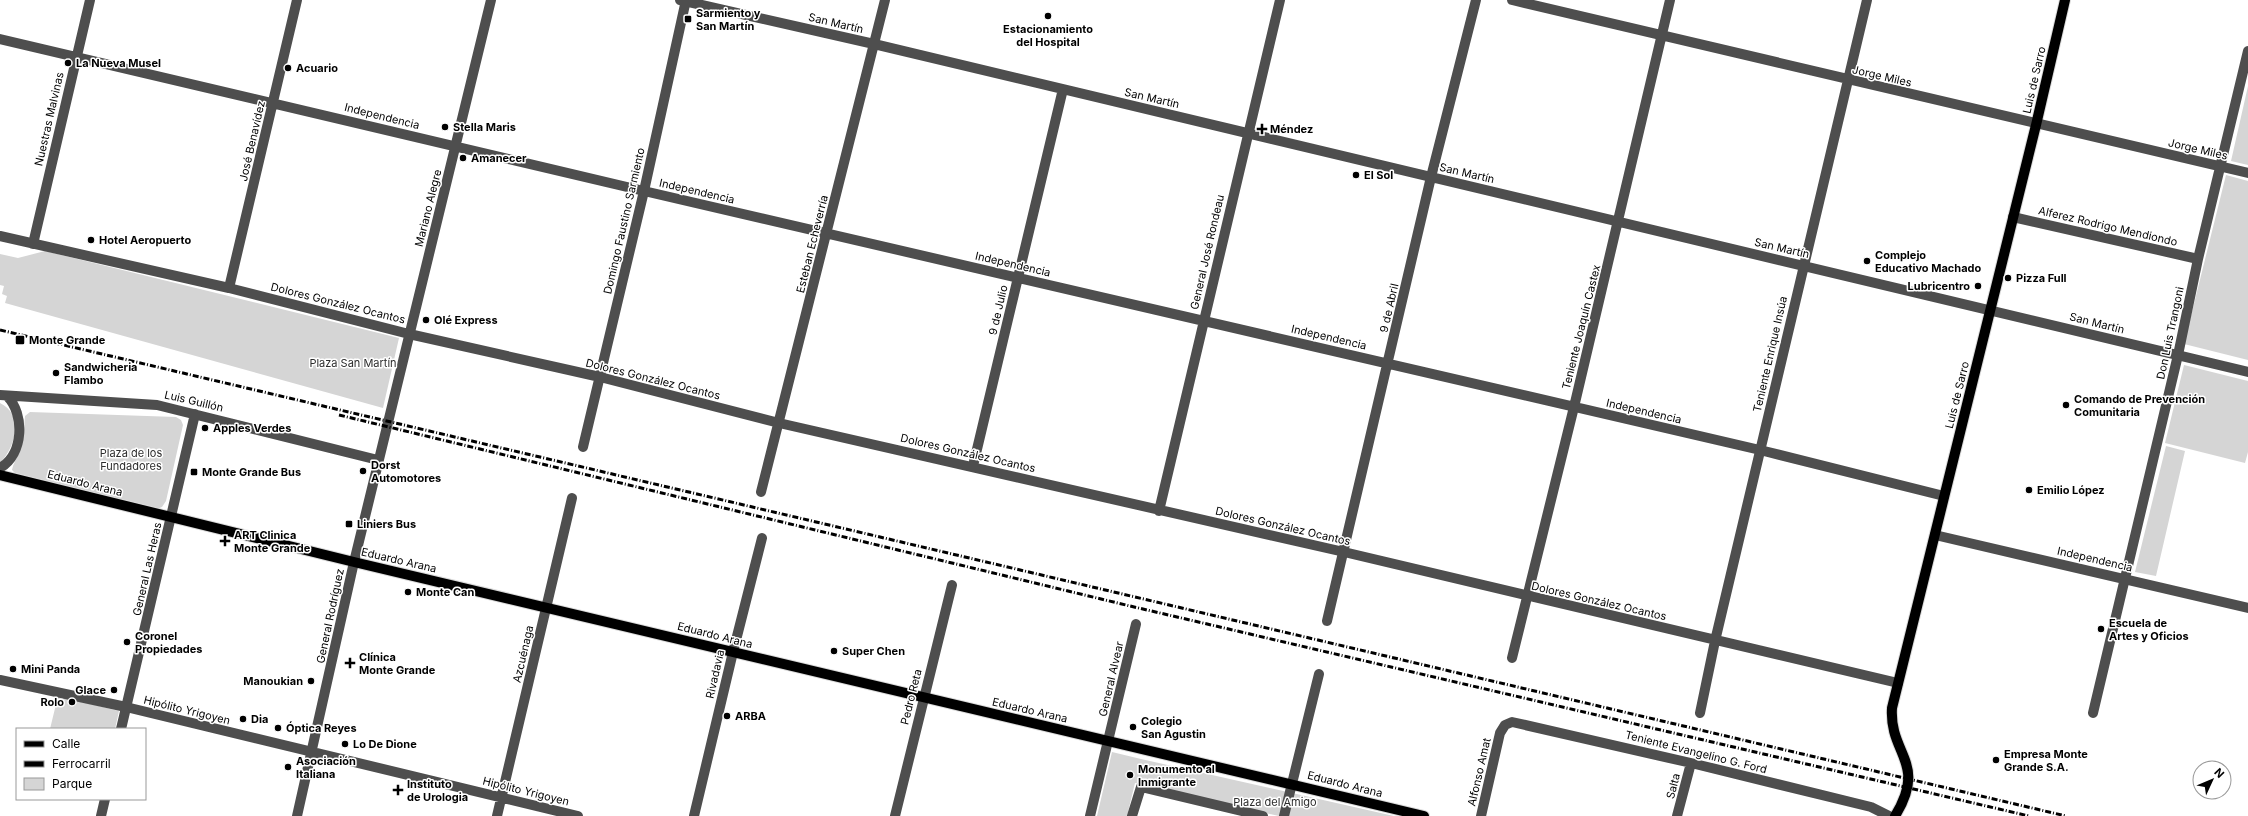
<svg xmlns="http://www.w3.org/2000/svg" width="2248" height="816" viewBox="0 0 2248 816" font-family="Inter,sans-serif">
<style>
.green{fill:#d5d5d5}
.lines{fill:none;stroke-linecap:round;stroke-linejoin:round}
.major-casing{stroke:#dbdbdb;stroke-width:12}
.minor{stroke:#4e4e4e;stroke-width:10}
.major{stroke:#000;stroke-width:10}
.rail{stroke:#000;stroke-width:3;stroke-dasharray:6 2 1 2;stroke-linecap:butt}
.poi-dot{fill:#000;stroke:#fff;stroke-width:1.5}
.labels{text-anchor:middle;stroke-width:3;stroke-linejoin:round;paint-order:stroke}
.poi-label{font-size:11px;font-weight:bold;fill:#000;stroke:#fff;text-anchor:start}
.street-label{font-size:11px;fill:#000;stroke:#fff}
.park-label{font-size:11px;fill:#2c2c2c;stroke:#fff}
</style>
<rect width="100%" height="100%" fill="#fff"/>
<path class="green" d="M2248 86V165L2231 161Z
M2226 175 2248 181V360L2184 344Z
M45 251 399 338 383 408 5 303 7 296 2 294 4 286 0 285V254L18 258Z
M2184 365 2248 381V452L2245 463 2165 443Z
M0 403C25 415 15 447 0 463Z
M30 412 176 417 181 420 183 425 166 501 162 507 155 510 15 473 12 470C13 464 16 460 18 455 23 443 24 429 25 416Z
M2166 446 2185 451 2156 576 2135 572Z
M58 696 119 711 115 729H50Z
M1112 752 1141 759 1394 816H1279L1135 783 1127 816H1097Z"/>
<g class="lines">
<g class="major-casing">
<path id="major" d="M0 475 354 562 1424 816
M1895 816C1928 762 1889 755 1892 708L2036 125 2065 0"/>
</g>
<path class="minor" d="M680 0 874 44 2248 372
M1512 0 2248 173
M0 39 644 191 1760 450 1944 496
M2013 217 2198 259
M0 236 229 288 409 334 600 377 779 423 1344 552 1898 683
M33 244 90 0
M229 288 297 0
M0 395 157 405 378 460
M583 447 644 191 686 0
M973 466 1063 89
M0 468C24 454 25 414 7 396
M761 492 885 0
M1159 511 1280 0
M1935 535 2248 608
M1327 621 1431 177 1476 0
M1512 658 1574 407 1670 0
M0 680 126 707 578 816
M1700 713 1715 641 1867 0
M2093 713 2178 355 2198 259 2248 51
M121 729 195 414
M101 816 105 799
M297 816 354 562 491 0
M497 816 572 498
M694 816 733 652 762 538
M895 816 952 585
M1090 816 1136 624
M1132 816 1141 787 1263 816
M1284 816 1319 674
M1481 816 1500 733 1505 725 1512 722 1691 763 1871 807 1889 816
M1677 816 1691 763"/>
<use href="#major" class="major"/>
<path class="rail" d="M0 330 2066 816
M339 415 1130 606 2029 816"/>
</g>
<g class="poi-dot">
<circle cx="1048" cy="16" r="4"/>
<rect x="684" y="15" width="8" height="8" rx="2"/>
<circle cx="68" cy="63" r="4"/>
<circle cx="288" cy="68" r="4"/>
<circle cx="445" cy="127" r="4"/>
<path d="M1260 123h4v4h4v4h-4v4h-4v-4h-4v-4h4z"/>
<circle cx="463" cy="158" r="4"/>
<circle cx="1356" cy="175" r="4"/>
<circle cx="91" cy="240" r="4"/>
<circle cx="1867" cy="261" r="4"/>
<circle cx="2008" cy="278" r="4"/>
<circle cx="1978" cy="286" r="4"/>
<circle cx="426" cy="320" r="4"/>
<rect x="15" y="335" width="10" height="10" rx="2"/>
<circle cx="56" cy="373" r="4"/>
<circle cx="2066" cy="405" r="4"/>
<circle cx="205" cy="428" r="4"/>
<circle cx="363" cy="471" r="4"/>
<rect x="190" y="468" width="8" height="8" rx="2"/>
<circle cx="2029" cy="490" r="4"/>
<rect x="345" y="520" width="8" height="8" rx="2"/>
<path d="M223 535h4v4h4v4h-4v4h-4v-4h-4v-4h4z"/>
<circle cx="408" cy="592" r="4"/>
<circle cx="2101" cy="629" r="4"/>
<circle cx="127" cy="642" r="4"/>
<circle cx="834" cy="651" r="4"/>
<path d="M348 657h4v4h4v4h-4v4h-4v-4h-4v-4h4z"/>
<circle cx="13" cy="669" r="4"/>
<circle cx="311" cy="681" r="4"/>
<circle cx="114" cy="690" r="4"/>
<circle cx="72" cy="702" r="4"/>
<circle cx="727" cy="716" r="4"/>
<circle cx="243" cy="719" r="4"/>
<circle cx="1133" cy="727" r="4"/>
<circle cx="278" cy="728" r="4"/>
<circle cx="345" cy="744" r="4"/>
<circle cx="1996" cy="760" r="4"/>
<circle cx="288" cy="767" r="4"/>
<circle cx="1130" cy="775" r="4"/>
<path d="M396 784h4v4h4v4h-4v4h-4v-4h-4v-4h4z"/>
</g>
<g class="labels">
<g class="poi-label">
<text x="696" y="17">Sarmiento y<tspan x="696" dy="13">San Martín</tspan></text>
<text x="1048" y="33" text-anchor="middle">Estacionamiento<tspan x="1048" dy="13">del Hospital</tspan></text>
<text x="76" y="67">La Nueva Musel</text>
<text x="296" y="72">Acuario</text>
<text x="453" y="131">Stella Maris</text>
<text x="1270" y="133">Méndez</text>
<text x="471" y="162">Amanecer</text>
<text x="1364" y="179">El Sol</text>
<text x="99" y="244">Hotel Aeropuerto</text>
<text x="1875" y="259">Complejo<tspan x="1875" dy="13">Educativo Machado</tspan></text>
<text x="2016" y="282">Pizza Full</text>
<text x="1970" y="290" text-anchor="end">Lubricentro</text>
<text x="434" y="324">Olé Express</text>
<text x="29" y="344">Monte Grande</text>
<text x="64" y="371">Sandwicheria<tspan x="64" dy="13">Flambo</tspan></text>
<text x="2074" y="403">Comando de Prevención<tspan x="2074" dy="13">Comunitaria</tspan></text>
<text x="213" y="432">Apples Verdes</text>
<text x="371" y="469">Dorst<tspan x="371" dy="13">Automotores</tspan></text>
<text x="202" y="476">Monte Grande Bus</text>
<text x="2037" y="494">Emilio López</text>
<text x="357" y="528">Liniers Bus</text>
<text x="234" y="539">ART Clinica<tspan x="234" dy="13">Monte Grande</tspan></text>
<text x="416" y="596">Monte Can</text>
<text x="2109" y="627">Escuela de<tspan x="2109" dy="13">Artes y Oficios</tspan></text>
<text x="135" y="640">Coronel<tspan x="135" dy="13">Propiedades</tspan></text>
<text x="842" y="655">Super Chen</text>
<text x="359" y="661">Clínica<tspan x="359" dy="13">Monte Grande</tspan></text>
<text x="21" y="673">Mini Panda</text>
<text x="303" y="685" text-anchor="end">Manoukian</text>
<text x="106" y="694" text-anchor="end">Glace</text>
<text x="64" y="706" text-anchor="end">Rolo</text>
<text x="735" y="720">ARBA</text>
<text x="251" y="723">Dia</text>
<text x="1141" y="725">Colegio<tspan x="1141" dy="13">San Agustin</tspan></text>
<text x="286" y="732">Óptica Reyes</text>
<text x="353" y="748">Lo De Dione</text>
<text x="2004" y="758">Empresa Monte<tspan x="2004" dy="13">Grande S.A.</tspan></text>
<text x="296" y="765">Asociación<tspan x="296" dy="13">Italiana</tspan></text>
<text x="1138" y="773">Monumento al<tspan x="1138" dy="13">Inmigrante</tspan></text>
<text x="407" y="788">Instituto<tspan x="407" dy="13">de Urologia</tspan></text>
</g>
<g class="street-label">
<text transform="translate(836 23) rotate(13)" y="4">San Martín</text>
<text transform="translate(1882 76) rotate(13)" y="4">Jorge Miles</text>
<text transform="translate(2034 80) rotate(-77)" y="4">Luis de Sarro</text>
<text transform="translate(1152 98) rotate(13)" y="4">San Martín</text>
<text transform="translate(382 116) rotate(14)" y="4">Independencia</text>
<text transform="translate(49 119) rotate(-77)" y="4">Nuestras Malvinas</text>
<text transform="translate(252 141) rotate(-77)" y="4">José Benavídez</text>
<text transform="translate(2198 149) rotate(13)" y="4">Jorge Miles</text>
<text transform="translate(1467 173) rotate(13)" y="4">San Martín</text>
<text transform="translate(697 191) rotate(13)" y="4">Independencia</text>
<text transform="translate(428 208) rotate(-76)" y="4">Mariano Alegre</text>
<text transform="translate(624 221) rotate(-77)" y="4">Domingo Faustino Sarmiento</text>
<text transform="translate(2108 226) rotate(13)" y="4">Alferez Rodrigo Mendiondo</text>
<text transform="translate(812 244) rotate(-76)" y="4">Esteban Echeverría</text>
<text transform="translate(1782 248) rotate(13)" y="4">San Martín</text>
<text transform="translate(1207 252) rotate(-77)" y="4">General José Rondeau</text>
<text transform="translate(1013 264) rotate(13)" y="4">Independencia</text>
<text transform="translate(338 303) rotate(14)" y="4">Dolores González Ocantos</text>
<text transform="translate(1389 308) rotate(-77)" y="4">9 de Abril</text>
<text transform="translate(998 310) rotate(-77)" y="4">9 de Julio</text>
<text transform="translate(2097 323) rotate(14)" y="4">San Martín</text>
<text transform="translate(1581 327) rotate(-76)" y="4">Teniente Joaquín Castex</text>
<text transform="translate(2170 333) rotate(-78)" y="4">Don Luis Trangoni</text>
<text transform="translate(1329 337) rotate(13)" y="4">Independencia</text>
<text transform="translate(1770 354) rotate(-77)" y="4">Teniente Enrique Insúa</text>
<text transform="translate(653 379) rotate(14)" y="4">Dolores González Ocantos</text>
<text transform="translate(1957 395) rotate(-76)" y="4">Luis de Sarro</text>
<text transform="translate(194 401) rotate(13)" y="4">Luis Guillón</text>
<text transform="translate(1644 411) rotate(13)" y="4">Independencia</text>
<text transform="translate(968 453) rotate(13)" y="4">Dolores González Ocantos</text>
<text transform="translate(85 483) rotate(14)" y="4">Eduardo Arana</text>
<text transform="translate(1283 526) rotate(13)" y="4">Dolores González Ocantos</text>
<text transform="translate(2095 559) rotate(13)" y="4">Independencia</text>
<text transform="translate(399 560) rotate(13)" y="4">Eduardo Arana</text>
<text transform="translate(147 569) rotate(-77)" y="4">General Las Heras</text>
<text transform="translate(1599 601) rotate(13)" y="4">Dolores González Ocantos</text>
<text transform="translate(330 616) rotate(-78)" y="4">General Rodríguez</text>
<text transform="translate(715 635) rotate(14)" y="4">Eduardo Arana</text>
<text transform="translate(523 654) rotate(-77)" y="4">Azcuénaga</text>
<text transform="translate(715 674) rotate(-77)" y="4">Rivadavia</text>
<text transform="translate(1111 679) rotate(-77)" y="4">General Alvear</text>
<text transform="translate(911 697) rotate(-76)" y="4">Pedro Reta</text>
<text transform="translate(187 710) rotate(14)" y="4">Hipólito Yrigoyen</text>
<text transform="translate(1030 710) rotate(13)" y="4">Eduardo Arana</text>
<text transform="translate(1696 752) rotate(14)" y="4">Teniente Evangelino G. Ford</text>
<text transform="translate(1479 772) rotate(-77)" y="4">Alfonso Amat</text>
<text transform="translate(1345 784) rotate(14)" y="4">Eduardo Arana</text>
<text transform="translate(1673 786) rotate(-76)" y="4">Salta</text>
<text transform="translate(526 791) rotate(14)" y="4">Hipólito Yrigoyen</text>
</g>
<g class="park-label">
<text x="353" y="367">Plaza San Martín</text>
<text x="131" y="457">Plaza de los<tspan x="131" dy="13">Fundadores</tspan></text>
<text x="1275" y="806">Plaza del Amigo</text>
</g>
</g>
<rect x="16" y="728" width="130" height="72" fill="#ffffff" stroke="#999999"/>
<rect x="24" y="741" width="20" height="6" fill="#000000" stroke="#999999"/>
<text x="52" y="748" font-size="12" fill="#000000">Calle</text>
<rect x="24" y="761" width="20" height="6" fill="#000000" stroke="#999999"/>
<text x="52" y="768" font-size="12" fill="#000000">Ferrocarril</text>
<rect x="24" y="778" width="20" height="12" fill="#d5d5d5" stroke="#999999"/>
<text x="52" y="788" font-size="12" fill="#000000">Parque</text>
<g transform="translate(2212 780) rotate(46)"><circle r="19" fill="#ffffff" stroke="#999999"/>
<path d="M0-3L7 15L0 10L-7 15Z" fill="#000000"/>
<text y="-6" font-size="11" font-weight="bold" text-anchor="middle" fill="#000000">N</text>
</g>
</svg>
